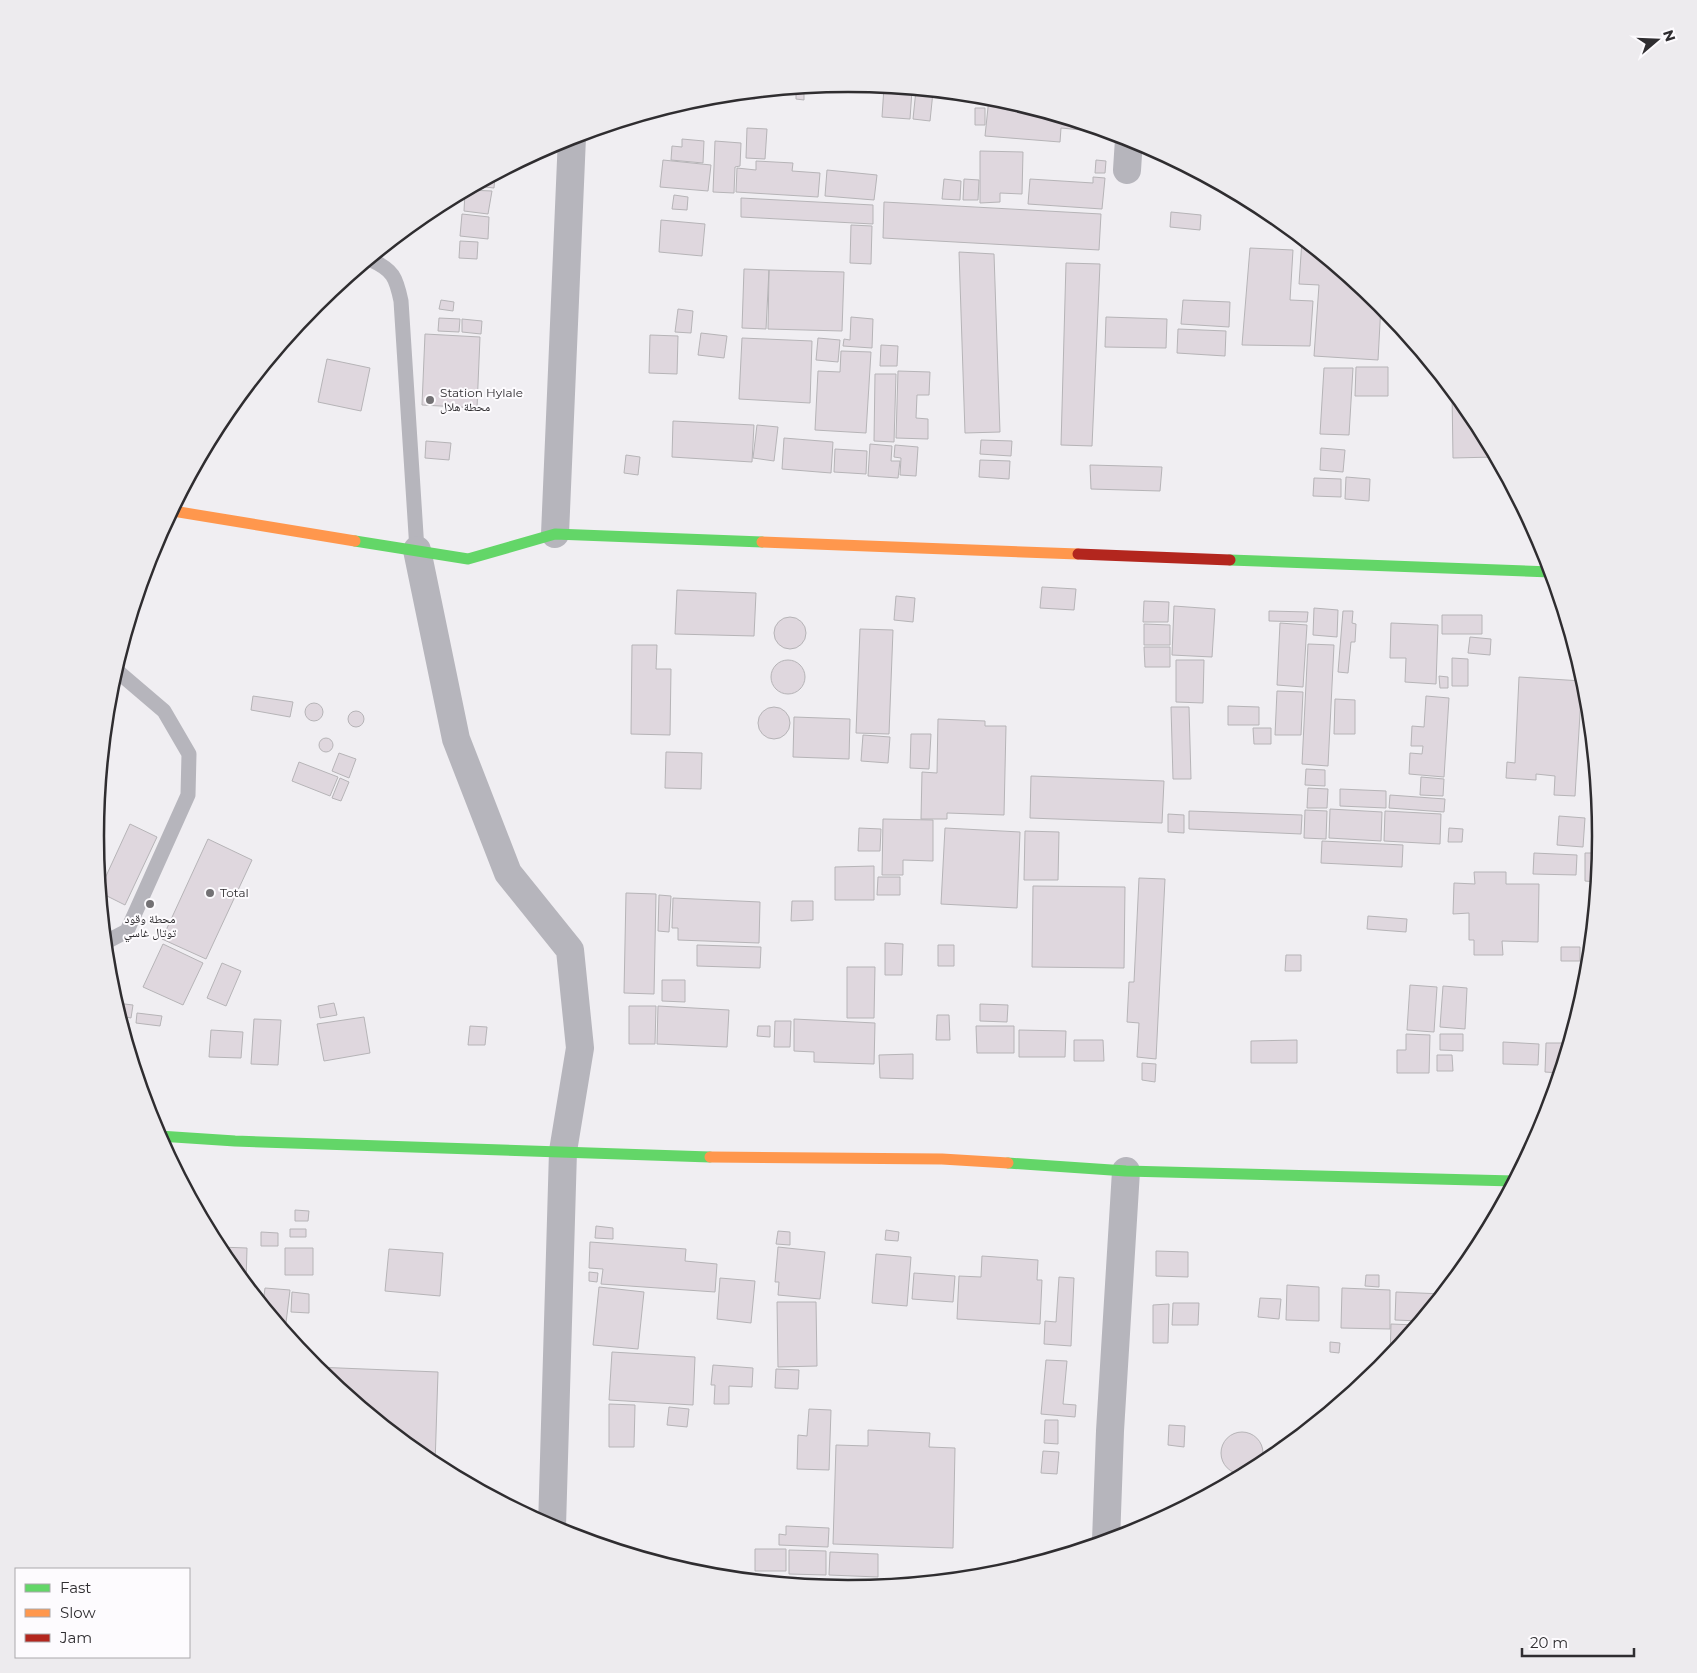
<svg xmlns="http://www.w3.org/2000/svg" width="1697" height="1673" viewBox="0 0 1697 1673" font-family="Montserrat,'Noto Naskh Arabic',sans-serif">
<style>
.building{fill:#dfd7de;stroke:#b6b4b7}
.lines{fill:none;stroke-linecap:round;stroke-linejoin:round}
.lane{stroke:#b6b5bc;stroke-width:15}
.street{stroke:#b6b5bc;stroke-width:28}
.fast{stroke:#63d668;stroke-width:11}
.slow{stroke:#ff974d;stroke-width:11}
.jam{stroke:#b3261e;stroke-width:11}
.poi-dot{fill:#737174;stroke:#fdfbfe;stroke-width:2}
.labels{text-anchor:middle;stroke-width:4;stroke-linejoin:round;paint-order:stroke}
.poi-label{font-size:12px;fill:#2f2d30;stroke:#fdfbfe;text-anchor:start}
.rim{fill:none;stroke:#2f2d30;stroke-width:2.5}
</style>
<rect width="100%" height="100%" fill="#f0eef2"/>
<path class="building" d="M849 84 862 85V88L835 85Z
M884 87 912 90 910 119 882 117Z
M916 90 933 92 930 121 913 119Z
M796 91H804V100L796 99Z
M756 93 755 99 732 96V95Z
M989 98H996L1102 132 1061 128 1060 142 985 136Z
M975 108H985V125H975Z
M747 128 767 129 765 159 746 158Z
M682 139 704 141 703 163 671 160 672 146 682 147Z
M715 141 741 143 740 166 735 167 734 193 713 192Z
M980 151 1023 152 1022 194 1000 193V202L980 203Z
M663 160 711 165 708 191 660 187Z
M1096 160 1106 161 1105 173H1095Z
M756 161 793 163 792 171 820 173 818 197 736 192 737 168 756 170Z
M827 170 877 175 874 200 825 196Z
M495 176 494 188 476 186Z
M1093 177 1105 178 1102 209 1028 204 1030 179 1093 183Z
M944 179 961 181 960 200 942 199Z
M964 179 979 180 978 200H963Z
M469 190 492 191 488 214 464 211 465 192Z
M674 195 688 197 687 210 672 209Z
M741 198 873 205V224L741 217Z
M884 202 1101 214 1099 250 883 238Z
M1171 212 1201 215 1200 230 1170 227Z
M462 214 489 217 488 239 460 236Z
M661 220 705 224 702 256 659 252Z
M851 225 872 226 871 264 850 263Z
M1302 240 1381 305 1378 360 1314 356 1319 285 1299 284Z
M460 241 478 242 477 259 459 258Z
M1250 248 1293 250 1290 300 1313 301 1310 346 1242 345Z
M959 252 994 254 1000 432 965 433Z
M1066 263 1100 264 1092 446 1061 445Z
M744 269 769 270 766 329 742 328Z
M769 270 844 272 842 331 768 329Z
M441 300 454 302 453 311 439 309Z
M1183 300 1230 302 1229 327 1181 324Z
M678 309 693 311 691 333 675 332Z
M851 317 873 319 872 348 843 346 844 339 850 340Z
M1106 317 1167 319 1166 348 1105 347Z
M439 318 460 319 459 332 438 331Z
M462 319 482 321 481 334 462 332Z
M1178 329 1226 331 1225 356 1177 353Z
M701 333 727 336 724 358 698 355Z
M425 334 480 337 477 408 422 405Z
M650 335 678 336 677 374 649 373Z
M742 338 812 341 810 403 739 399Z
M818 338 840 340 838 362 816 360Z
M881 345 898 346 897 366H880Z
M841 351 871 352 866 433 815 430 818 371 840 372Z
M327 359 370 368 361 411 318 402Z
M1356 367H1388V396H1355Z
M1324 368H1353L1349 435 1320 434Z
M898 371 930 372 929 395H917L916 418 928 419V439L896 438Z
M875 374H896L894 442 874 441Z
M1452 391 1475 419 1495 457 1453 458Z
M673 421 754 425 752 462 672 457Z
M757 425 778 427 774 461 753 458Z
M784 438 833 442 831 473 782 469Z
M981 440 1012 441 1011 456 980 454Z
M426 441 451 443 449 460 425 458Z
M870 444 892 446 891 461H900L898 478 868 476Z
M895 445 918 447 916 476 900 475 901 458 894 457Z
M1321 448 1345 450 1343 472 1320 470Z
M835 449 867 451 866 474 834 472Z
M626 455 640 457 638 475 624 473Z
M980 460 1010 461 1009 479 979 477Z
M1090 465 1162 467 1160 491 1091 489Z
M1346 477 1370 479 1369 501 1345 499Z
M1314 478 1341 479V497L1313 496Z
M1042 587 1076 589 1074 610 1040 608Z
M677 590 756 593 754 636 675 634Z
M896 596 915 598 913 622 894 620Z
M1144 601 1169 602 1168 622H1143Z
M1174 606 1215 609 1212 657 1172 655Z
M1314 608 1338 610 1337 637 1313 635Z
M1269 611 1308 612 1307 622 1269 621Z
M1343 611H1353L1352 623 1356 624 1355 642H1351L1348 673 1338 672Z
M1442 615H1482V634H1442Z
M774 633a16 16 0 1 1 32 0a16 16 0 1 1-32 0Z
M1280 623 1307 625 1303 687 1277 685Z
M1391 623 1438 625 1436 684 1405 682 1406 658H1390Z
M1144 624 1170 625V645H1144Z
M860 629 893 630 889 734 856 733Z
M1470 637 1491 639 1490 655 1468 653Z
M1308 644 1334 645 1328 766 1302 764Z
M632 645H657L656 669H671L670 735 631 734Z
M1144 647H1170V667H1145Z
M1452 658 1468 659V686H1452Z
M771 677a17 17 0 1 1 34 0a17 17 0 1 1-34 0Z
M1176 660H1204L1203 703 1176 702Z
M1439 676 1448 677V688H1440Z
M1519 677 1582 681 1575 796 1554 795 1555 776 1536 774V780L1506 778 1507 762 1515 763Z
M1277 691 1303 692 1301 735H1275Z
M253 696 293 702 290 717 251 710Z
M1426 696 1449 698 1444 777 1409 774 1410 753 1422 754 1423 746H1411L1412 726 1424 727Z
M1335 699 1355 700V734H1334Z
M305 712a9 9 0 1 1 18 0a9 9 0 1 1-18 0Z
M1228 706 1259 707V725H1228Z
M1171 707H1189L1191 779H1173Z
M758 723a16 16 0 1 1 32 0a16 16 0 1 1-32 0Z
M348 719a8 8 0 1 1 16 0a8 8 0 1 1-16 0Z
M794 717 850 719 849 759 793 757Z
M938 719 985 721V726H1006L1004 815 947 813V819H921L922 772 937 773Z
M1253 728H1271V744H1254Z
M911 734H931L929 769 910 768Z
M863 735 890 737 888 763 861 761Z
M319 745a7 7 0 1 1 14 0a7 7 0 1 1-14 0Z
M666 752 702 753 701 789 665 788Z
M339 753 356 759 349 778 332 771Z
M299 762 338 777 330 796 292 781Z
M1306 769 1325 770V786L1305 785Z
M1031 776 1164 781 1162 823 1030 818Z
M1421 777 1444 779 1443 796 1420 795Z
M340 778 349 782 341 801 332 798Z
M1308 788 1328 789 1327 808H1307Z
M1340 789 1386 791V808L1340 806Z
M1390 795 1445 799 1444 812 1389 808Z
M1330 809 1382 812 1381 841 1329 838Z
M1305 810 1327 811 1326 839 1304 838Z
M1189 811 1302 815 1301 834 1189 829Z
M1385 811 1441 814 1440 844 1384 841Z
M1168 814 1184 815V833L1168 832Z
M1559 816 1585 818 1583 847 1557 845Z
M883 819 933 820V861L903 860V875H882Z
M130 824 157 837 125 905 101 893V887Z
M859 828 881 829 880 851H858Z
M945 828 1020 832 1017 908 941 904Z
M1449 828 1463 829 1462 842H1448Z
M1025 831 1059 832 1058 880H1024Z
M208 839 252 860 206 959 162 939Z
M1322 841 1403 845 1402 867 1321 863Z
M1534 853 1577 855 1576 875 1533 874Z
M1585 853H1600L1597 882 1585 881Z
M874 866V900H835V867Z
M1474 872H1506V884H1539L1538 942 1502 941 1503 955H1474V940H1469V913L1453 914 1454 883 1475 884Z
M878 877H900V895H877Z
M1139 878 1165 879 1156 1059 1137 1057 1139 1023 1127 1022 1129 982H1134Z
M1033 886 1125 887 1124 968 1032 967Z
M626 893 656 894 654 994 624 993Z
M659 895 671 896 669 932 658 931Z
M673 898 760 902 759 943 678 940V928H672Z
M792 901H813V920L791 921Z
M1368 916 1407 919 1406 932 1367 929Z
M885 943 903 944 902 975H885Z
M163 944 203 963 183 1005 143 987Z
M697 945 761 947 760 968 697 966Z
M938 945H954V966H938Z
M1561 947H1580V961H1561Z
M1286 955H1301V971H1285Z
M222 963 241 971 226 1006 207 998Z
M847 967H875L874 1018H847Z
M662 980H685V1002L662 1001Z
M1410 985 1437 987 1434 1032 1407 1030Z
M1443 986 1467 988 1465 1029 1440 1027Z
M116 1003 133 1005 131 1018 120 1016Z
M334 1003 337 1015 320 1018 318 1006Z
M980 1004 1008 1005 1007 1022 980 1021Z
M629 1006H656L655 1044H629Z
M658 1006 729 1010 727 1047 657 1044Z
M137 1013 162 1016 160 1026 136 1023Z
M937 1015H949L950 1040H936Z
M364 1017 370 1053 324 1061 317 1024Z
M254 1019 281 1020 278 1065 251 1064Z
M794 1019 875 1023 874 1064 814 1062V1052L794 1051Z
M775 1021H791L790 1047H774Z
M122 1022 129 1023 127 1039Z
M470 1026 487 1027 485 1045H468Z
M758 1026H770V1037L757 1036Z
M976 1026H1014V1053H977Z
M211 1030 243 1032 241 1058 209 1057Z
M1019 1030 1066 1031 1065 1057H1019Z
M1406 1034 1430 1035 1429 1073H1397V1050H1406Z
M1440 1034H1463V1051L1440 1050Z
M1074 1040H1103L1104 1061H1074Z
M1297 1040V1063H1251V1041Z
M1503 1042 1539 1044 1538 1065 1503 1064Z
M1546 1043H1569L1560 1073 1545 1072Z
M913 1054V1079L880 1078 879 1055Z
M1437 1055H1452L1453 1071H1437Z
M1142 1063 1156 1064 1155 1082 1142 1080Z
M295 1210 309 1211 308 1221H295Z
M596 1226 613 1228V1239L595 1238Z
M290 1229H306V1237H290Z
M886 1230 899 1232 898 1241 885 1240Z
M778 1231 790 1232V1245L776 1244Z
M261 1232 278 1233V1246H261Z
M590 1242 686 1249 685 1261 717 1264 715 1292 601 1284 603 1269 589 1268Z
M219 1247 247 1248 246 1283 222 1254Z
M778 1247 825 1252 820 1299 778 1295 779 1282H775Z
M285 1248H313V1275H285Z
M389 1249 443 1253 440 1296 385 1291Z
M1156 1251 1188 1252V1277L1156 1276Z
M876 1254 911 1257 907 1306 872 1303Z
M982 1256 1038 1260 1037 1280H1042L1040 1324 957 1319 959 1276 981 1277Z
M589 1272 598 1273 597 1282 589 1281Z
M914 1273 955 1276 953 1302 912 1299Z
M1366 1275H1379V1287L1365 1286Z
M1059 1277 1074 1278 1071 1346 1044 1344 1045 1321 1056 1322Z
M720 1278 755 1281 751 1323 717 1319Z
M1287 1285 1319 1287V1321L1286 1320Z
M599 1287 644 1292 638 1349 593 1345Z
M265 1288 290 1290 285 1331 263 1304Z
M1342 1288 1390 1290V1329L1341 1328Z
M292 1292 309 1294V1313L291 1312Z
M1396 1292 1443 1294 1420 1321 1395 1320Z
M1260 1298 1281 1299 1279 1319 1258 1317Z
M777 1302H816L817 1366 778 1367Z
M1173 1303H1199L1198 1325H1172Z
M1169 1304 1168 1343H1153V1305Z
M1391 1324 1416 1325 1390 1357Z
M1330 1342 1340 1343 1339 1353 1330 1352Z
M612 1352 695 1357 693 1405 609 1400Z
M1046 1360 1067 1361 1063 1404 1076 1405 1075 1417 1041 1414Z
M713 1365 753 1368 752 1387 729 1386V1404H714L715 1385H711Z
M315 1367 438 1372 435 1465 430 1462Z
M776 1369 799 1370 798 1389 775 1388Z
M609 1404 635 1405 634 1447H609Z
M669 1407 689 1409 687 1427 667 1425Z
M809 1409 831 1410 829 1470 797 1469 798 1435 807 1436Z
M1045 1420H1058V1444L1044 1443Z
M1169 1425 1185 1426 1184 1447 1168 1445Z
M868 1430 930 1433 929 1447 955 1448 953 1548 833 1544 836 1445 868 1446Z
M1221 1453a21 21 0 1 1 42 0a21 21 0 1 1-42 0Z
M1287 1439 1294 1440 1270 1460 1269 1455 1272 1447 1279 1441Z
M1043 1451 1059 1452 1057 1474 1041 1473Z
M786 1526 829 1528 828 1547 779 1545V1534L786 1535Z
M615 1548 630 1549V1553Z
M755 1549H786V1571H755Z
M789 1550 826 1551V1575L789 1574Z
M830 1552 878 1554V1577L829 1575Z"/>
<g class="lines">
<path class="lane" d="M371 260C393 270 396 277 401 301L417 550
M106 942 127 931 188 795 189 754 164 711 116 670"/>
<path class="street" d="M1127 170 1129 139
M555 534 572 137
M417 550 456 739 508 873 570 950 580 1048 563 1151 552 1527
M1106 1541 1110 1431 1126 1171"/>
<path class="fast" d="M355 541 468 559 555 534 762 542
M1230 560 1551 572
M159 1136 235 1141 710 1157
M1008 1163 1126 1171 1514 1181"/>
<path class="slow" d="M173 511 355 541
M762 542 1078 554
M710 1157 942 1159 1008 1163"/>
<path class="jam" d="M1078 554 1230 560"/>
</g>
<g class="poi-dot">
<circle cx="430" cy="400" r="5"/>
<circle cx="210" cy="893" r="5"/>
<circle cx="150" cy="904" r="5"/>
</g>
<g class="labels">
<g class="poi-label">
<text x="440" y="397">Station Hylale<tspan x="440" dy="14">محطة هلال</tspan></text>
<text x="220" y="897">Total</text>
<text x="150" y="923" text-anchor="middle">محطة وقود<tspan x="150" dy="14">توتال غاسي</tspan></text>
</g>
</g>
<path d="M0 0H1697V1673H0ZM104 836a744 744 0 1 1 1488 0a744 744 0 1 1-1488 0Z" fill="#edebee" fill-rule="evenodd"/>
<path class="rim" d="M104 836a744 744 0 1 1 1488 0a744 744 0 1 1-1488 0Z"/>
<rect x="15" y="1568" width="175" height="90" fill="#fdfbfe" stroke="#aba9ac"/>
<rect x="25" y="1584" width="25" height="8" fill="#63d668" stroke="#aba9ac"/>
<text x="60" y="1593" font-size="15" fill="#2f2d30">Fast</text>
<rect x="25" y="1609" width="25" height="8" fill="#ff974d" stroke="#aba9ac"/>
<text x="60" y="1618" font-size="15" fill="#2f2d30">Slow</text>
<rect x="25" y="1634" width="25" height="8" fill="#b3261e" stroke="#aba9ac"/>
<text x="60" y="1643" font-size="15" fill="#2f2d30">Jam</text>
<g transform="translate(1657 40) rotate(71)" stroke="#fdfbfe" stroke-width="4" paint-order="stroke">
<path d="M0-4L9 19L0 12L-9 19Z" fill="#2f2d30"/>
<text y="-8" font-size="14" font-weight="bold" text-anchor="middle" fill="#2f2d30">N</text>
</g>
<path d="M1522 1648v8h112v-8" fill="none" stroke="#2f2d30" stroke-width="2.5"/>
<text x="1530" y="1648" font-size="15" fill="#2f2d30" stroke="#fdfbfe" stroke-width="4" paint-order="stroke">20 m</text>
</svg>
